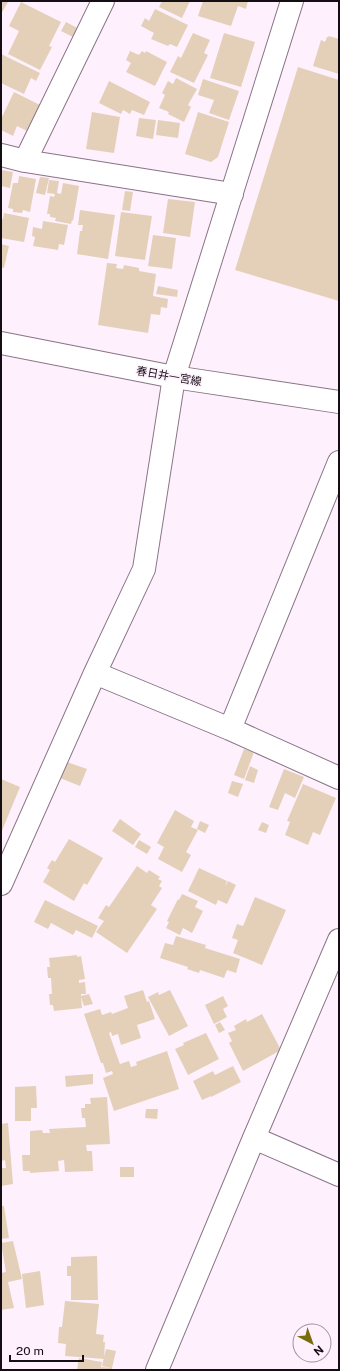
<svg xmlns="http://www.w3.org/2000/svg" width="340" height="1371" viewBox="0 0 340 1371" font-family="'Public Sans','Noto Sans JP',sans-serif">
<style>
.building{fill:#e4d0b9}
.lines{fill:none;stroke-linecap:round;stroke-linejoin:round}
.minor-casing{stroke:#897487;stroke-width:24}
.major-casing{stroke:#897487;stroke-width:24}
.minor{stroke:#fff;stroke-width:22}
.major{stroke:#fff;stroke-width:22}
.labels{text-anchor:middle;stroke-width:3;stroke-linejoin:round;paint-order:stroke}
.street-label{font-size:11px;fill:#140d14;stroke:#fef0fd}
</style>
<rect width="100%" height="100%" fill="#fef0fd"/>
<path class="building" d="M1 1 8 2 1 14Z
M162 1H190L182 18 159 7Z
M203 1H248L246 9 238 6 231 26 198 16Z
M21 2 61 22 49 46 52 47 40 70 8 54 19 31 9 26Z
M155 9 188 25 177 47 170 44 168 46 151 39 154 33 141 26 145 18 149 21Z
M66 22 81 30 77 39 61 31Z
M193 33 210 40 204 53 208 55 194 83 170 72 178 56 181 58Z
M224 33 255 42 241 87 210 78Z
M329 36 339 39V74L313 66 321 40 325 42 327 37H328Z
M130 51 139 55 142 51 145 53 146 51 167 62 155 86 126 72 131 63 126 60Z
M1 54 40 73 36 81 31 78 24 94 1 83Z
M298 67 339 80V301L235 270Z
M176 78 197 89 188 105 191 107 184 122 168 114 169 112 159 108 165 95 162 93 168 81 173 84Z
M203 79 239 91 229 120 209 113 214 100 198 95Z
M109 81 150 102 144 115 132 110 130 114 123 110 121 114 99 103Z
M14 92 42 106 29 132 17 126 13 136 1 130V119Z
M92 112 120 117 114 153 86 149Z
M198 112 229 122 218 157 211 162 185 154Z
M139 118 156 120 153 139 136 136Z
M158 120 180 123 178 138 156 135Z
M1 170 13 172 10 188 1 186Z
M19 176 36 179 30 212 23 210 22 213 13 212V209L8 208 13 183H18Z
M40 177 49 178 45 195 36 193Z
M49 180 59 181 57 193 61 194 63 183 79 186 73 221 72 220 71 224 55 221 56 218 50 217V214H47L50 196 54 197 55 194 47 193Z
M125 191 133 192 130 211 122 210Z
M168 199 195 202 190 237 163 233Z
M80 210 115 215 108 259 77 254 80 231H82L83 225H78Z
M121 212 152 216 145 260 115 256Z
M4 213 29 218 24 242 1 238V219H3Z
M43 221 68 225 64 245 59 244 58 250 33 246 35 237 32 236 33 227 42 229Z
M153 235 176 238 172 269 148 266Z
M1 244 9 246 4 268 1 267Z
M107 263 117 264 116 268 123 269 124 265 139 268V271L156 274 153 296 168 299 167 308 161 307 160 315 151 314 148 333 98 325Z
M158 286 178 290 177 297 156 294Z
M244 749 254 752 244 779 234 775Z
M67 762 87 769 80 786 60 778Z
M250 766 258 770 254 783 245 780Z
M284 769 304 777 295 798 285 793 278 810 269 807Z
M1 779 20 787 1 833Z
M232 781 243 784 238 797 228 793Z
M303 784 336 798 320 835 313 832 308 845 285 835 290 822 287 821Z
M175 810 194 821 191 827 198 830 186 852 191 855 182 872 158 859 164 847 157 843Z
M120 819 141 834 133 845 112 831Z
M200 821 209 825 205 833 197 829Z
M262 822 269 825 266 833 258 830Z
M69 839 103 858 87 885 84 883 74 901 43 882 50 870 47 868 52 860 55 862Z
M139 840 151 847 147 854 135 847Z
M137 866 147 873 149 870 160 877 158 879 162 881 159 886 162 888 151 905 157 909 127 953 96 932 104 921 98 918 106 905 109 907Z
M199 868 227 881 225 887 228 881 236 885 227 904 218 900 216 905 188 891Z
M182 894 198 901 195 907 203 911 192 933 183 928 180 935 166 928 169 922 167 921 178 899 179 900Z
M255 897 286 910 262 965 233 953 238 940 232 938 237 924 243 926Z
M45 900 98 926 92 938 76 930 73 935 51 923 48 929 34 922Z
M176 936 206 945 205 948 240 959 236 973 227 970 224 978 200 970 199 973 187 969 188 967 160 958 165 943 173 945Z
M77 955V957L81 956 85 979 79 980V983L85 982 86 994H81V996L89 994 93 1004 84 1006 81 997 82 1008 54 1011 53 1005H50L49 994H52L51 978H48L47 967H50L49 958Z
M143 990 147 1002 149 1001 155 1019 137 1025 141 1038 121 1045 118 1034 112 1036 111 1032 109 1033 122 1070 120 1064 129 1061 131 1067 137 1065 136 1062 167 1051 179 1089 114 1111 103 1078 113 1074 112 1071 106 1073 103 1063H101L84 1014 100 1009 102 1015 111 1012 112 1014 128 1008 124 996Z
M170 990 188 1026 169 1036 148 997 158 992 159 995Z
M223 996 228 1006 223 1009 227 1017 214 1024 205 1005Z
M262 1014 281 1050 243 1071 229 1043 232 1041 228 1033 236 1030 234 1026 246 1019 247 1022Z
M220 1022 225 1030 219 1033 215 1025Z
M206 1033 219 1059 188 1075 175 1049 184 1045 183 1043Z
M233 1066 241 1082 211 1097V1096L202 1100 193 1081 213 1071 215 1075Z
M93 1074V1084L66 1087 65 1076Z
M36 1086 37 1108H31V1121H15V1087Z
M107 1097 110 1144 86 1145 87 1151H92L93 1171 65 1172 64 1160 58 1161 59 1171 30 1173V1171H23L22 1155H30V1131L42 1130 43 1133H50L49 1129 86 1127 85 1118H82L81 1108H85V1104H91L90 1098Z
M146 1109H158L157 1119 145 1118Z
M8 1123 13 1184 1 1186V1168H6L5 1160 1 1161V1124Z
M120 1167H134V1177H120Z
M1 1206H4L9 1238 1 1239Z
M13 1241 22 1279 8 1282 14 1308 1 1310V1273L6 1272 1 1243Z
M97 1256 98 1300H71V1276H67V1266H71V1257Z
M40 1271 44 1305 26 1308 22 1274Z
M65 1301 99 1304 96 1334 104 1335 103 1342H105L104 1359 65 1356 66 1344 58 1343 59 1327H62Z
M106 1349 116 1351 112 1368 102 1366Z
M79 1358 102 1362 101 1367 112 1368V1370H77Z"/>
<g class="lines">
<g class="minor-casing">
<path id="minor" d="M1 155 25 161 232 194
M25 161 103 1
M95 673 230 729 339 778
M230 729 339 462
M1 884 95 673 144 569 174 377 292 1
M254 1138 339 1175
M157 1370 254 1138 339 940"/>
</g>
<g class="major-casing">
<path id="major" d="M1 343 174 377 339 402"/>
</g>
<use href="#minor" class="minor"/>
<use href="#major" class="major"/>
</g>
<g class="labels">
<g class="street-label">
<text transform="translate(169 376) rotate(10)" y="4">春日井一宮線</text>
</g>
</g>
<rect width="340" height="1371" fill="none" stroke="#140d14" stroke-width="4"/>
<g transform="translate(312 1343) rotate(139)"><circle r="19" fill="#fef0fd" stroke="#a095a0"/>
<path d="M0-3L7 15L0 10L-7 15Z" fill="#786d0a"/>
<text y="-6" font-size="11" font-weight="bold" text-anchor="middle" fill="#140d14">N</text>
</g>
<path d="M10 1355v6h73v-6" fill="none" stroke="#140d14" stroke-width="2"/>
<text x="16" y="1355" font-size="12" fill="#140d14" stroke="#fef0fd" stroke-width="3" paint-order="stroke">20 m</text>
</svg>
